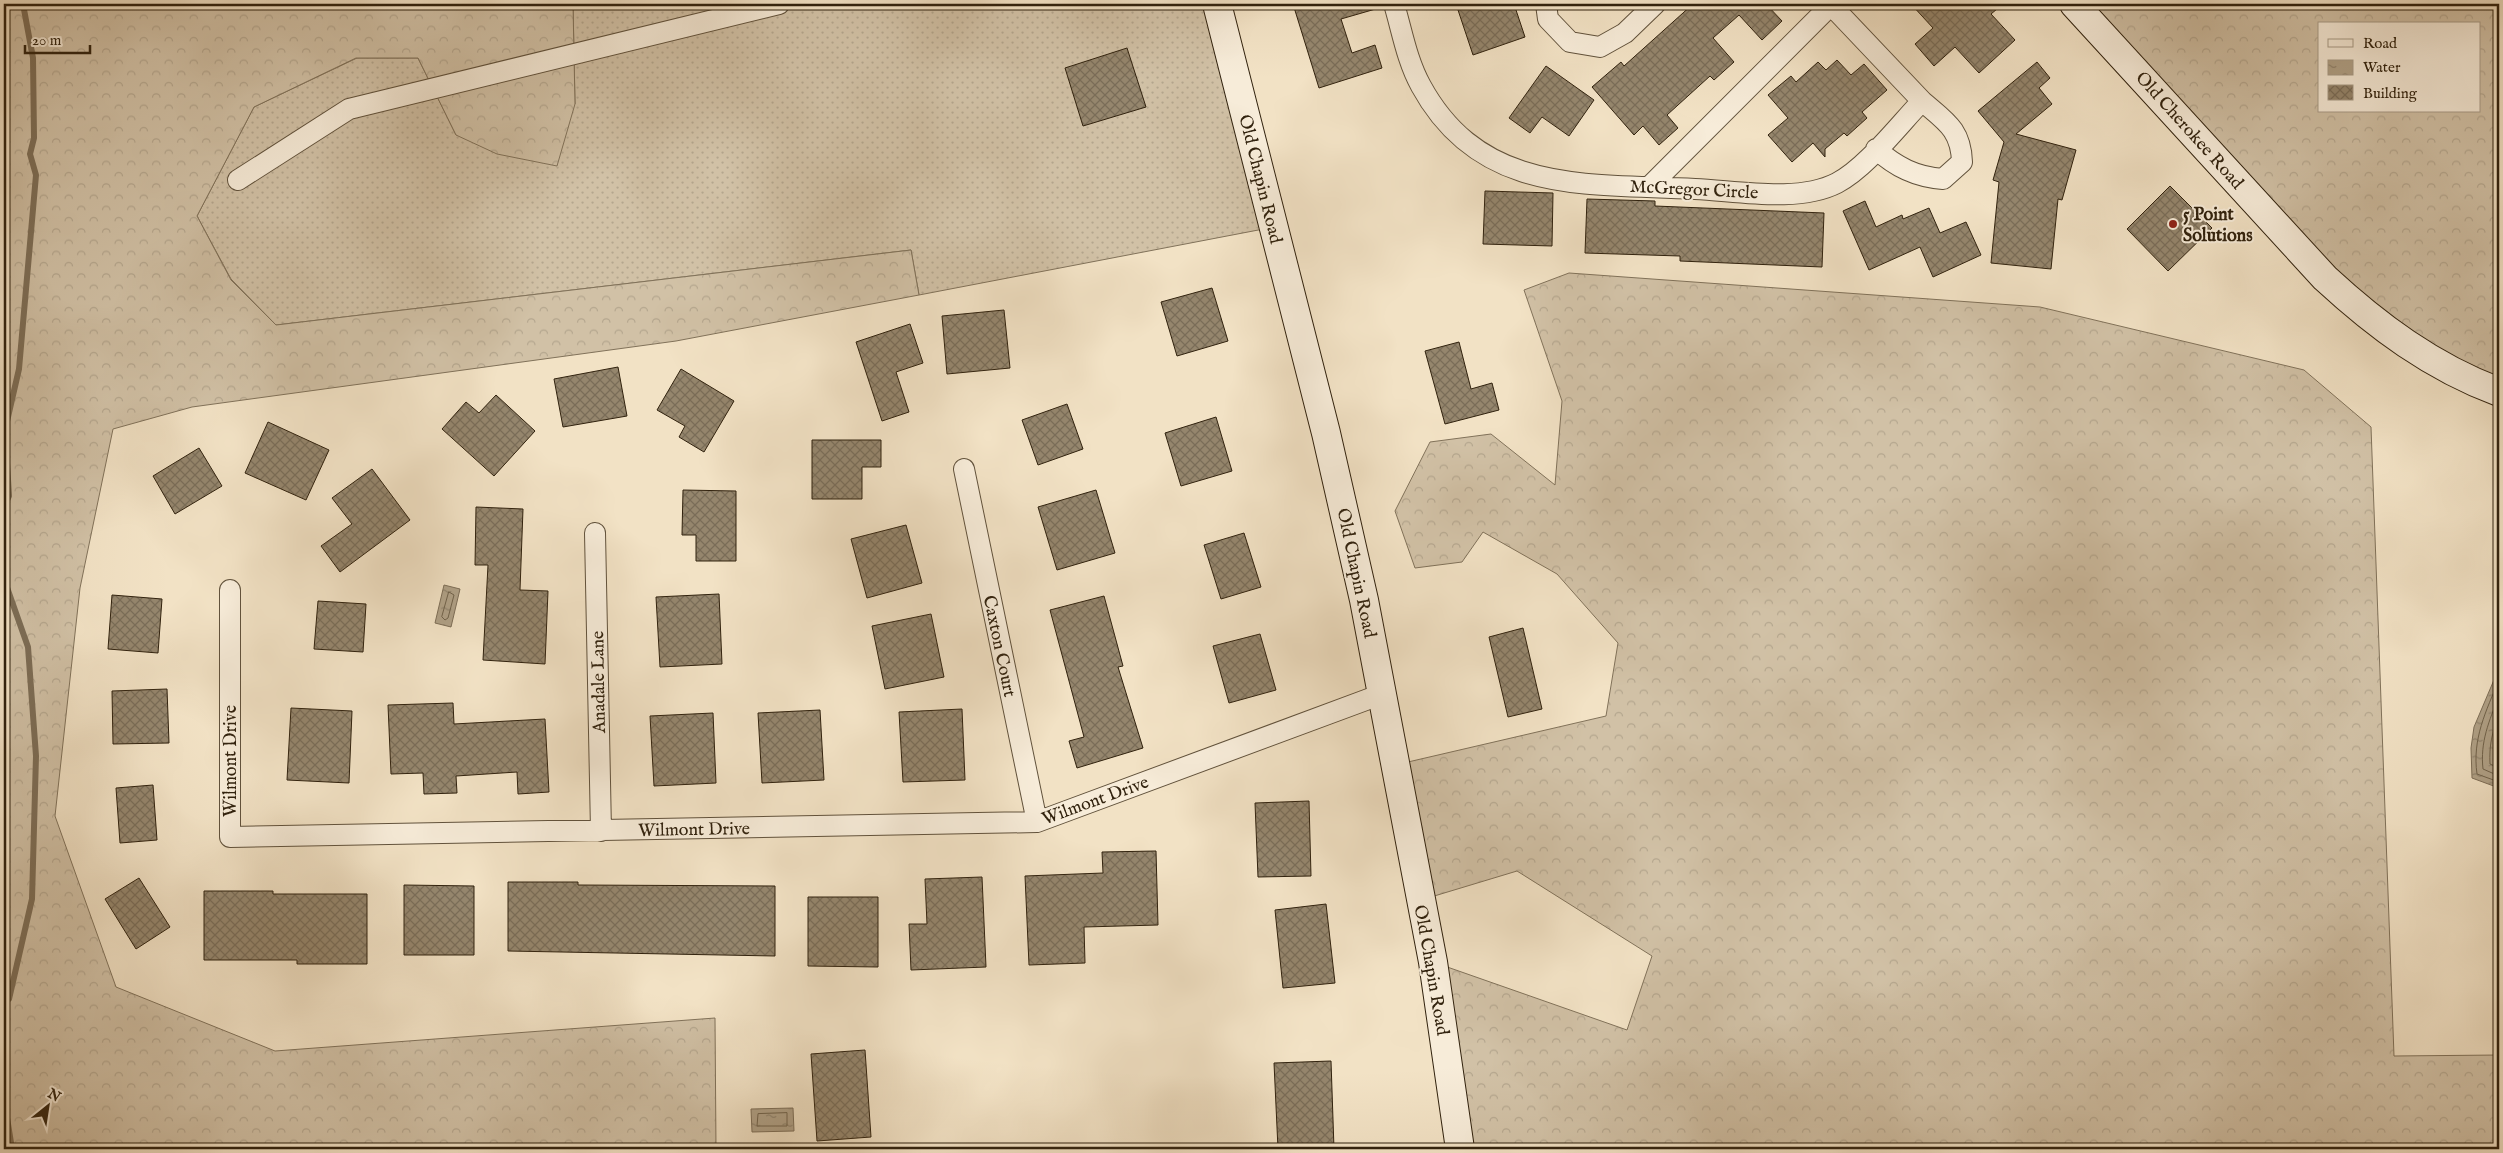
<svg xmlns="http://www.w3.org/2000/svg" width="2503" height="1153" viewBox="0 0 2503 1153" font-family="'IM FELL English',serif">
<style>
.grass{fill:url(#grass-dots);stroke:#81725a}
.forest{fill:url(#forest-crowns);stroke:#81725a;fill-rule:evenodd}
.water{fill:url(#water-ripples);stroke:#7d6e57}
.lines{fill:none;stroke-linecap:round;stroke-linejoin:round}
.shore{stroke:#70624a;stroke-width:1}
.stream{stroke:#7d6e57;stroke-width:6}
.building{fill:url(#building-cross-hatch);stroke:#31220e}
.street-casing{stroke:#61523c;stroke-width:22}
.secondary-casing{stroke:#31220e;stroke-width:30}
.street{stroke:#f7ecd9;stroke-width:20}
.secondary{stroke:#f7ecd9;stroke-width:28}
.poi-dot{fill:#8f2418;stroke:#f7ecd9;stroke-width:2}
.labels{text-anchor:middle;stroke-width:4;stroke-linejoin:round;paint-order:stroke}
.street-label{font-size:18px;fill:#31220e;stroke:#f7ecd9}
.poi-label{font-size:18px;font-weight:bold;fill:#31220e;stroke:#f7ecd9;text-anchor:start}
</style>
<defs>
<pattern id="grass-dots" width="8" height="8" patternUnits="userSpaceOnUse" patternTransform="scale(1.25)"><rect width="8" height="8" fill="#d1c1a6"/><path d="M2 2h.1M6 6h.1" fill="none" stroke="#b4a68e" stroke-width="1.8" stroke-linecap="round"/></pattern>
<pattern id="forest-crowns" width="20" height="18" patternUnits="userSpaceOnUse" patternTransform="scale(1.25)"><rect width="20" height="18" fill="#d1c1a6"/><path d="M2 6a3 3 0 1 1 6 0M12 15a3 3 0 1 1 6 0" fill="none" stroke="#b4a68e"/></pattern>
<pattern id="water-ripples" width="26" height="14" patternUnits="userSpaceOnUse" patternTransform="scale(1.25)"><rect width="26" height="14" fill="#b0a187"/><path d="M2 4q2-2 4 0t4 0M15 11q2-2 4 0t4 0" fill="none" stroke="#90836d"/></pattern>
<pattern id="building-cross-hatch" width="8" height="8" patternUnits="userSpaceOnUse" patternTransform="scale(1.25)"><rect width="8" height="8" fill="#95866d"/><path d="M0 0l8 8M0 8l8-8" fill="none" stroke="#7a6d58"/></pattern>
</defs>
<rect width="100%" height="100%" fill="#f2e2c5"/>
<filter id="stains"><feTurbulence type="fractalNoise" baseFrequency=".004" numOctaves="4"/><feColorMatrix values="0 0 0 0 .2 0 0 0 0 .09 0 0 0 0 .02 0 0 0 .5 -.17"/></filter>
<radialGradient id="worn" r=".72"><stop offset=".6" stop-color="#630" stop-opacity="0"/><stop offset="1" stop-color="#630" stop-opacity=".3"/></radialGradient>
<path class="grass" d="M573 4H1217L1274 227 919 295 911 250 276 325 231 279 197 216 254 107 357 58H418L456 135 575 104Z"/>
<path class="forest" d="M4 4H573L575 104 557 166 497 154 456 135 418 58H356L254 107 197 216 231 280 276 325 911 250 919 295 676 341 192 407 113 429 80 588 55 816 116 987 275 1051 715 1018 716 1149H4Z
M2075 4H2499V392L2401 342ZM2319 24H2479V111H2319Z
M1569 273 2040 307 2304 370 2371 427 2394 1056 2499 1055V1149H1477L1459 1145 1433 962 1627 1030 1652 956 1517 871 1421 900 1395 765 1606 716 1618 643 1557 574 1483 532 1462 562 1415 568 1395 511 1430 442 1491 434 1555 485 1562 401 1524 290Z"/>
<path class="water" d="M444 585 460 589 451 627 435 623Z
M2499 668V788L2472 778 2471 748 2474 727Z
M793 1108 794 1131 752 1132 751 1109Z"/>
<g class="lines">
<path class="shore" d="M449 592 454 595 448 618 445 620 442 617Z
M2499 680C2486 711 2472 739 2477 774L2499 782
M2499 696C2489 721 2480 742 2483 769L2499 776
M2499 715C2492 732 2489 746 2490 764L2499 768
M787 1113V1126H757L758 1114Z"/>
<path class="stream" d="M4 507 9 496 5 430 19 369 36 175 30 154 34 138 33 58 23 4
M4 579 28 647 36 756 32 899 9 999 4 1002
M4 1099 12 1149"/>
</g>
<path class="building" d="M1293 4H1378L1379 8 1341 19 1352 53 1375 45 1382 68 1319 88Z
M1456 4H1514L1525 37 1473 55Z
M1693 4H1766L1782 21 1762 40 1739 15 1713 38 1734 62 1714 80 1710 76 1667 115 1678 128 1659 145 1643 126 1634 135 1592 87 1621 62 1624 66Z
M1911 4H2003L1991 14 2015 40 1979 73 1955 47 1934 66 1915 44 1933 28Z
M1127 48 1146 107 1083 126 1065 68Z
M1837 60 1851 75 1864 64 1887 90 1862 112 1867 118 1847 136 1844 133 1825 149V157L1813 143 1792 162 1768 135 1788 118 1768 95 1791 76 1796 82 1818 62 1826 70Z
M2037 62 2050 78 2039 88 2052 104 2016 134 2076 150 2062 200 2058 199 2051 269 1991 263 1999 182 1993 180 2004 142 1978 111Z
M1546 66 1594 100 1569 136 1542 117 1530 133 1509 118Z
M2170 186 2212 228 2168 271 2127 229Z
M1485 191 1553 193 1552 246 1483 244Z
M1587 199 1655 201V206L1824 213 1822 267 1680 261V256L1585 253Z
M1865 201 1876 227 1902 215 1903 219 1929 208 1940 233 1966 222 1981 255 1933 277 1920 247 1869 270 1843 211Z
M1212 288 1228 341 1177 356 1161 302Z
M1004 310 1010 368 947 374 942 316Z
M910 324 923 363 896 372 909 412 882 421 856 342Z
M1459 342 1471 389 1492 383 1499 410 1445 424 1425 351Z
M618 367 627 416 563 427 554 379Z
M681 369 734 401 704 452 679 437 685 426 657 410Z
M496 395 535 431 494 476 442 429 466 402 479 413Z
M1067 404 1083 449 1038 465 1022 420Z
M1216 417 1232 471 1181 486 1165 433Z
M268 422 329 450 306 500 245 473Z
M812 440H881V467H862V499H812Z
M199 448 222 486 175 514 153 476Z
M372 469 410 520 340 572 321 546 352 524 332 498Z
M683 490 736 491V561H696V535H682Z
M1096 490 1115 553 1057 570 1038 507Z
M476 507 523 509 520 590 548 591 545 664 483 660 488 565H475Z
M906 525 922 583 867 598 851 539Z
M1244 533 1261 587 1221 599 1204 545Z
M719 594 722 664 660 667 656 597Z
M112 595 162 599 158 653 108 649Z
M1104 596 1123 666 1118 667 1143 748 1077 768 1069 741 1084 737 1050 610Z
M318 601 366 604 363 652 314 649Z
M931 614 944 677 885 689 872 626Z
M1523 628 1542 709 1508 717 1489 637Z
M1260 634 1276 690 1229 703 1213 646Z
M167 689 169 743 113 744 112 691Z
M453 703 454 724 545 719 549 792 518 794 517 772 456 776 457 793 424 794 423 773 391 774 388 705Z
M291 708 352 711 349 783 287 780Z
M962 709 965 780 903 782 899 712Z
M820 710 824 780 762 783 758 713Z
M713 713 716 783 654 786 650 716Z
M153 785 157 840 120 843 116 788Z
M1309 801 1311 876 1258 877 1255 803Z
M1156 851 1158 925 1084 927 1085 963 1029 965 1025 876 1103 873 1102 852Z
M982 877 986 967 911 970 909 924H927L925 879Z
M139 878 170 927 136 949 105 899Z
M508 882H578V885L775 886V956L508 951Z
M404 885 474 886V955H404Z
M204 891H273V894H367V964H297V960H204Z
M808 897H878V967L808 966Z
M1326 904 1335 983 1283 988 1275 910Z
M865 1050 871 1137 817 1141 811 1054Z
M1331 1061 1334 1149H1278L1274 1063Z"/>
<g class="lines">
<g class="street-casing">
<path id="street" d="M1394 4C1402 31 1407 61 1421 86 1481 196 1588 183 1695 189 1738 191 1798 203 1837 183 1866 168 1899 125 1922 101L1830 4
M1546 4 1548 19 1570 42 1600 47 1625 33 1655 4
M1876 149C1896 167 1916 177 1943 179L1962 162C1961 129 1945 121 1922 101
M238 180 349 109 779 4
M1650 186 1831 5
M964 469 1037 822
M595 533 601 831
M230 590V837L1037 822 1382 694"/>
</g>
<g class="secondary-casing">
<path id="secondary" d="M1217 4 1326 433 1364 600 1433 962 1460 1149
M2074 4 2325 278C2377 326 2432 367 2499 392"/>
</g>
<use href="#street" class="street"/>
<use href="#secondary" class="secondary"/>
</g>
<circle class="poi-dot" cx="2173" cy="224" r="5"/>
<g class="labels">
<g class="street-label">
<text transform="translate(2190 130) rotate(48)" y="6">Old Cherokee Road</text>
<text transform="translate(1261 179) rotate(76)" y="6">Old Chapin Road</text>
<text transform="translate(1694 189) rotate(3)" y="6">McGregor Circle</text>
<text transform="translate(1357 573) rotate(78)" y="6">Old Chapin Road</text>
<text transform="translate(1000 646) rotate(78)" y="6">Caxton Court</text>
<text transform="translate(598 682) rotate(-91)" y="6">Anadale Lane</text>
<text transform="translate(230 761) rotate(-90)" y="6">Wilmont Drive</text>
<text transform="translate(1095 800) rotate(-20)" y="6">Wilmont Drive</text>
<text transform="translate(694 829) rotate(-1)" y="6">Wilmont Drive</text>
<text transform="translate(1432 970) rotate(80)" y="6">Old Chapin Road</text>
</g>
<g class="poi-label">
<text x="2183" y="220">5 Point<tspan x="2183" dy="21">Solutions</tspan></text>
</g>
</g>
<rect width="2503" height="1153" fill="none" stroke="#f2e2c5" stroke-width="20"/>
<rect x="5" y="5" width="2493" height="1143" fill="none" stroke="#31220e" stroke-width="2.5"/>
<rect x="10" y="10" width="2483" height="1133" fill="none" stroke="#31220e"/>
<rect x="2318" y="22" width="162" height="90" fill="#f7ecd9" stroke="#a89b88"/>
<rect x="2328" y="39" width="25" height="8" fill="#f7ecd9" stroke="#a89b88"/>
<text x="2363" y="48" font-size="15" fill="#31220e">Road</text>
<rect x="2328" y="60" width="25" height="15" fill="url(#water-ripples)" stroke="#a89b88"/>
<text x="2363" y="72" font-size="15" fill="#31220e">Water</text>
<rect x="2328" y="85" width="25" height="15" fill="url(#building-cross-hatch)" stroke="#a89b88"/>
<text x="2363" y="98" font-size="15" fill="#31220e">Building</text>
<g transform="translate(48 1106) rotate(30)" stroke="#f7ecd9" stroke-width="4" paint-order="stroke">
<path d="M0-4L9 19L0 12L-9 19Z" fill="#31220e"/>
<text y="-8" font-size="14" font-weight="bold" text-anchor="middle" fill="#31220e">N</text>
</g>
<path d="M25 45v8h65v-8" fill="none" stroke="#31220e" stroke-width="2.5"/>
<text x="32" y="45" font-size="15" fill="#31220e" stroke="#f7ecd9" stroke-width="4" paint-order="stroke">20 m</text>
<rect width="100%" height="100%" filter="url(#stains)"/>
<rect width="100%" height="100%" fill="url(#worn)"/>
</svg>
